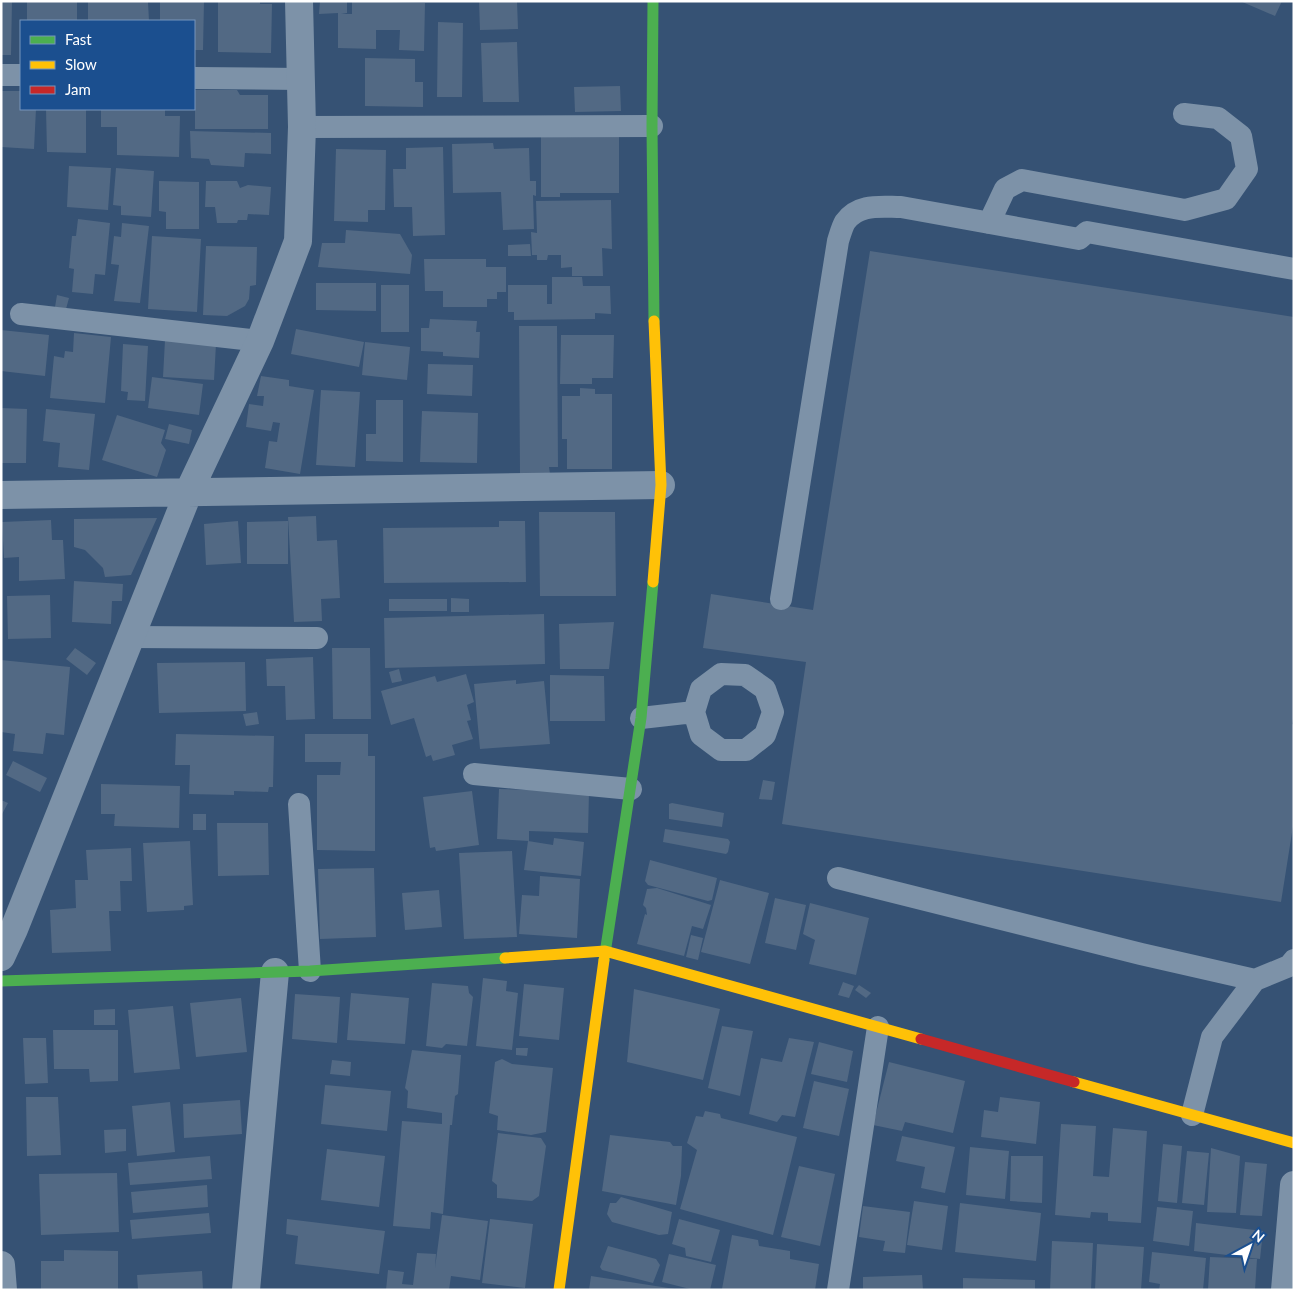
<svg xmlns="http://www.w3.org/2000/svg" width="1295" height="1291" viewBox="0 0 1295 1291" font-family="Lato,sans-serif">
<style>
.building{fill:#526984}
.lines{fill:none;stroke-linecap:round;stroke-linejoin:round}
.lane{stroke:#7d92a8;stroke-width:22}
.street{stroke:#7d92a8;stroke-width:28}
.fast{stroke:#4caf50;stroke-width:11}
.slow{stroke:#ffc107;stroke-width:11}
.jam{stroke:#c62828;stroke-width:11}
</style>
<rect width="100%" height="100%" fill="#365274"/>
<path class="building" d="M1 1H12L11 55H1Z
M77 1V21H27V2Z
M160 1H204L203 50H194V21H160Z
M218 1H260V4H272L271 53 218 52Z
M320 1H347V13L341 14H352V1L425 3 424 51 399 50 400 30H376V49L338 48V13L319 14Z
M479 1H517L518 29 480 30Z
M1240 1H1282L1275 16Z
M88 2H148L149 21H88Z
M438 22 463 23 462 97H437Z
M517 42 519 102H483L481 43Z
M365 58 415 59V82H423V107L365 106Z
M620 86 621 111 575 112 574 87Z
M195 90H237L240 95H268V129H195Z
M1 91H21V109H36L34 149 1 147Z
M46 109H86V153L47 152Z
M101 109H165V116H180L179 157 117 155V127H101Z
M190 131 271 133V154L245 153 244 167 211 165 209 159 191 158Z
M541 137H619V193H560V197H541Z
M493 143 494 149 529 148 530 181H536V196L533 195 534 229 503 230 501 192 453 193 452 144Z
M443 147 445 235 413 236 412 207H394L393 169H406V148Z
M336 149 386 150 385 210H368V222L334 221Z
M69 166 111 168 108 210 67 207Z
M116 168 154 171 151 217 121 215V206L113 205Z
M159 181 199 182V229H166V212L159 211Z
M206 181H237L240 188 248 185 271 187 269 215 248 214 247 220H238L237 223H217L215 207H205Z
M611 200 612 249 602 248 603 276H572V267L561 268V255H548L547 260H537V255H532L531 232 537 233 536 201Z
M78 219 110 223 105 275 95 274 93 294 72 292 74 269 69 268 72 236H76Z
M122 223 149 226 140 303 114 301 119 265 111 264 114 236 121 237Z
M346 230 400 234 412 255 410 274 318 267 322 243H345Z
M152 236 201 239 197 312 148 309Z
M530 244 531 256H508V245Z
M206 246 257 247 256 285 250 286 249 299 245 306 227 316 203 315Z
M870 251 1294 317V714L1292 724 1294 725V820L1281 902 782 824 806 662 703 648 711 594 813 610Z
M424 259H486V267H506V292H497V299H487V307H443V291H425Z
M552 277H582L583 286H610L611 314 595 313V319L514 320V312H508V285H547V304H552Z
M316 283H376V311L316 310Z
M381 285H409V332H381Z
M57 295 69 298 66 309 55 307Z
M430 319 477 321 476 332H480L479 358 443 356V352L421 351V328H429Z
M519 326H557L558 467H549L550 474H520Z
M296 329 364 342 359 367 291 354Z
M1 330 49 335 45 376 1 371Z
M74 333 111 337 105 403 50 398 54 356 64 358 65 351 73 352Z
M561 335H614L613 378H592V384H560Z
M165 340 216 344 214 380 163 377Z
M365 342 410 347 407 380 362 375Z
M123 344 148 346 145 401 127 400 128 392 121 391Z
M428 364 473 365 472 396 427 394Z
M261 376 289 380V386L314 390 300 474 265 468 269 441 277 442 280 423 273 422 271 431 246 427 249 404 263 406 264 396H257Z
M152 377 203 384 199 415 148 408Z
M580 388 595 389V394H612V469H567V439H562V396H580Z
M321 390 360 392 355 467 316 465Z
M376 400H403V462L366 461V434H376Z
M1 408 27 409 26 463H1Z
M46 409 95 414 89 470 58 467 60 443 43 441Z
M422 411 478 413 477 463 420 462Z
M117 415 165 430 161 443 166 450 157 477 102 460Z
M169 424 192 430 189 444 165 439Z
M539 512H615L616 596H540Z
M316 516 317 541 337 540 340 598 321 599 322 621 294 622 288 517Z
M157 518 131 575 105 577 103 568 85 550 74 547V519Z
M51 520 52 540H63L65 579 19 581V557L4 558 2 522Z
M238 521 241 563 206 565 204 524Z
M288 521V564H247V522Z
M499 521H525L526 582 384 583 383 528 499 527Z
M74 581 123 584 122 601H112L111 624 72 622Z
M50 595 51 638 8 639 7 596Z
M451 598 469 599V612H451Z
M389 599H447V611H389Z
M544 614 545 664 385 668 384 618Z
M614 622 609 669H560L559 624Z
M75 648 96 663 87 675 66 659Z
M332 648H370L371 719H333Z
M313 657 315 719 286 720 285 686H267L266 659Z
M1 660 70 667 64 735 46 733 43 754 13 751 15 734 1 732Z
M245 662 246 711 159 713 157 663Z
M399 669 402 681 392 683 389 672Z
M466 674 474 702 467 705 471 720 467 721 473 739 452 745 455 755 433 761 431 755 426 757 414 718 391 725 381 691 435 676 437 682Z
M550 675 604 676 605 721H550Z
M516 680V684L544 681 550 744 480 749 474 684Z
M257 712 259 724 246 726 243 714Z
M176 734 274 736 273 787H269L268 792 234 791V795L189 794 190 765H175Z
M305 734H368V756H375V851L317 850V775H340L341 762H305Z
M13 761 47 778 40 792 6 775Z
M763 780 775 782 772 800 759 799Z
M101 784 180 786 179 828 114 826 115 814H101Z
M499 789 589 792 588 833 529 831V841L497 839Z
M472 791 479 845 436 851 435 847 430 848 423 797Z
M1 800 8 803 1 816Z
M672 803 724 813 722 827 669 819V804Z
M193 814H206V830H193Z
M217 823H268L269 875 218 876Z
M665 829 728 839 730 842 728 852 726 854 663 842Z
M554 838 584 842 581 876 524 870 528 841 553 845Z
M190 841 193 905 184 906V910L147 912 143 843Z
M131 848 132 881H120L121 911H109L111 951 52 953 50 910 76 908 75 880H88L86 850Z
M512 851 517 937 464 939 459 853Z
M650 860 717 878 712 900 708 901 648 885 645 881Z
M374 868 376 937 320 939 318 869Z
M540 876 580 879 577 938 519 934 522 895 539 896Z
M720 880 769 893 750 964 701 952Z
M657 888 711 905 703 929 692 926 684 956 637 944 645 914 647 915 646 908 643 905 647 889Z
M439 890 442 927 405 930 402 893Z
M775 898 806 905 796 950 765 943Z
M810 903 869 918 856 975 809 964 815 940 803 934Z
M691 935 703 938 698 960 686 957Z
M483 978 507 981 506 991 518 993 512 1050 476 1046Z
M843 982 854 986 849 998 838 995Z
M432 983 468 986 469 993 473 997 467 1046 446 1044 442 1048 426 1046Z
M524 984 564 988 559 1040 519 1036Z
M859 985 871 993 866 998 855 990Z
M634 989 720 1009 703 1080 627 1062Z
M351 993 409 998 405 1044 347 1040Z
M295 994 340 997 337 1043 292 1039Z
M241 998 247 1052 196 1057 190 1003Z
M173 1006 180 1069 134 1073 128 1010Z
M115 1009V1025H94V1010Z
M722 1026 753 1031 740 1096 708 1088Z
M53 1030H118V1081L90 1082 89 1069H54Z
M23 1038H46L48 1083 25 1084Z
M789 1038 814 1042 795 1117 782 1115 777 1122 749 1114 761 1058 782 1062Z
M819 1042 853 1051 847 1082 811 1074Z
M516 1048H528L527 1056 516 1055Z
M412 1050 461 1055 458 1094 455 1096 452 1125H450L443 1214 431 1212 430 1229 393 1226 402 1121 442 1124V1113L407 1108 408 1091 405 1088Z
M502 1059 512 1064 553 1068 546 1132 531 1135 497 1130 498 1116 489 1113 495 1062Z
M332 1060 351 1062 350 1076 330 1074Z
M889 1062 965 1081 953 1133 905 1122 902 1131 873 1125Z
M814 1081 849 1089 839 1136 803 1128Z
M325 1085 391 1091 387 1131 321 1124Z
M26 1097H58L61 1155 27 1156Z
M1000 1097 1040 1102 1036 1144 981 1137 984 1110 998 1112Z
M240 1100 242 1134 184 1138 183 1104Z
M170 1102 175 1152 137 1156 132 1106Z
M705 1111 720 1114 721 1118 797 1137 773 1235 680 1209 697 1150 687 1143 696 1116 703 1117Z
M1061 1124 1096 1126 1093 1176 1109 1177 1113 1128 1147 1131 1141 1223 1108 1221V1213L1091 1212 1090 1218 1055 1215Z
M126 1129V1151L105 1153 104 1130Z
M498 1133 541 1138 546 1146 539 1196 532 1201 497 1198V1185L492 1181Z
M610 1135 670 1142 673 1146H682L681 1176 676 1205 602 1191Z
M902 1136 955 1147 945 1193 921 1188 925 1167 896 1161Z
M1163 1144 1182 1146 1177 1203 1158 1201Z
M970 1147 1009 1151 1005 1199 966 1195Z
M1211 1148 1240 1156 1236 1213 1207 1212Z
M327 1149 385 1156 379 1207 321 1200Z
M1187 1151 1209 1153 1204 1205 1182 1203Z
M210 1156 212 1179 130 1185 128 1163Z
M1011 1156H1043L1042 1203 1010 1201Z
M1245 1162 1267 1164 1262 1216 1240 1215Z
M799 1166 835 1174 820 1246 781 1237Z
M117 1173 119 1232 41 1235 39 1174Z
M207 1185 208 1207 133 1213 131 1192Z
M621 1197 672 1212 668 1234 659 1235 612 1222 607 1214 610 1203H616Z
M914 1201 948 1206 942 1250 907 1245Z
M960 1203 1041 1213 1036 1261 955 1252Z
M863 1206 910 1212 905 1253 883 1251 885 1241 859 1237Z
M1157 1207 1193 1211 1189 1246 1153 1241Z
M209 1213 211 1233 132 1239 130 1220Z
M442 1215 488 1221 480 1280 451 1276 449 1290H386L388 1270 404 1272 402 1284 413 1285 417 1253 436 1254 435 1268Z
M287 1219 385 1231 379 1274 295 1264 298 1236 286 1234Z
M490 1219 533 1224 525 1288 482 1283Z
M679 1219 720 1230 711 1262 686 1256 685 1248 672 1244Z
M1196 1223 1263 1231 1260 1259 1194 1251Z
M732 1235 758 1240 759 1246 790 1251V1259L819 1264 815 1290 722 1289Z
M1052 1241 1093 1243 1091 1290H1050Z
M1097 1244 1144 1247 1141 1290H1095Z
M608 1246 656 1259 660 1265 653 1283 602 1270 600 1267Z
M64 1250 118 1251V1290H41V1261H64Z
M1152 1252 1206 1258 1203 1290H1159L1160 1284 1149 1282Z
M669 1254 716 1265 710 1290H694L662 1282Z
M1210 1257 1257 1259 1255 1290H1208Z
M202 1271 203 1290H138L137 1275Z
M922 1275 923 1290H863V1277Z
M591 1276 675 1289 674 1290H589Z
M963 1278 1035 1280V1290H963Z"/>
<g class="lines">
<path class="lane" d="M1 75H21
M194 78 301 79
M302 127 652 126
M989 223 1005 189 1022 180 1185 210 1226 199 1247 169 1241 136 1218 118 1184 114
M21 314 260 341
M781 599 838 241C840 235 842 227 845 222 858 203 881 207 901 207L1079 239 1087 232 1294 269
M130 637 317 638
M641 718 694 712 701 689 721 674 745 675 765 689 773 712 765 735 746 750H721L701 735 694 712
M474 774 631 789
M299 804 310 971
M838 878 1141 954 1255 980
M1192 1115 1212 1037 1255 980 1289 966 1294 960
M838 1290 878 1027"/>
<path class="street" d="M1 495 661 485
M1 957 14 929 189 491 260 341 298 241 302 127 299 1
M1 1265 3 1290
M246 1290 275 972
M1285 1290 1294 1185"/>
<path class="fast" d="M653 1 652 126 654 321
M604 960 641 718 653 582
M1 981 310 971 505 958"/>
<path class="slow" d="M653 582 661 485 654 321
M505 958 605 951 921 1039
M1074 1082 1294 1143
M559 1290 604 960"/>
<path class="jam" d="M921 1039 1074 1082"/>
</g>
<rect width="1295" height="1291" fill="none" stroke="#ffffff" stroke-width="5"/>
<rect x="20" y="20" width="175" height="90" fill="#1b4f8f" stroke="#7695bc"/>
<rect x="30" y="36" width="25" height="8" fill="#4caf50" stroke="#7695bc"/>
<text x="65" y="45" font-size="15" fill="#ffffff">Fast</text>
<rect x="30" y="61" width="25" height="8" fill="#ffc107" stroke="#7695bc"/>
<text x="65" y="70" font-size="15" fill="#ffffff">Slow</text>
<rect x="30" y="86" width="25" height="8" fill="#c62828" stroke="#7695bc"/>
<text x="65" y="95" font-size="15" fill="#ffffff">Jam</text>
<g transform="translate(1250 1246) rotate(40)" stroke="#1b4f8f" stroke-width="4" paint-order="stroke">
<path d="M0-4L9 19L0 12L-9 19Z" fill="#ffffff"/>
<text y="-8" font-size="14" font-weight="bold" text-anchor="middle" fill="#ffffff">N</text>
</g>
</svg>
